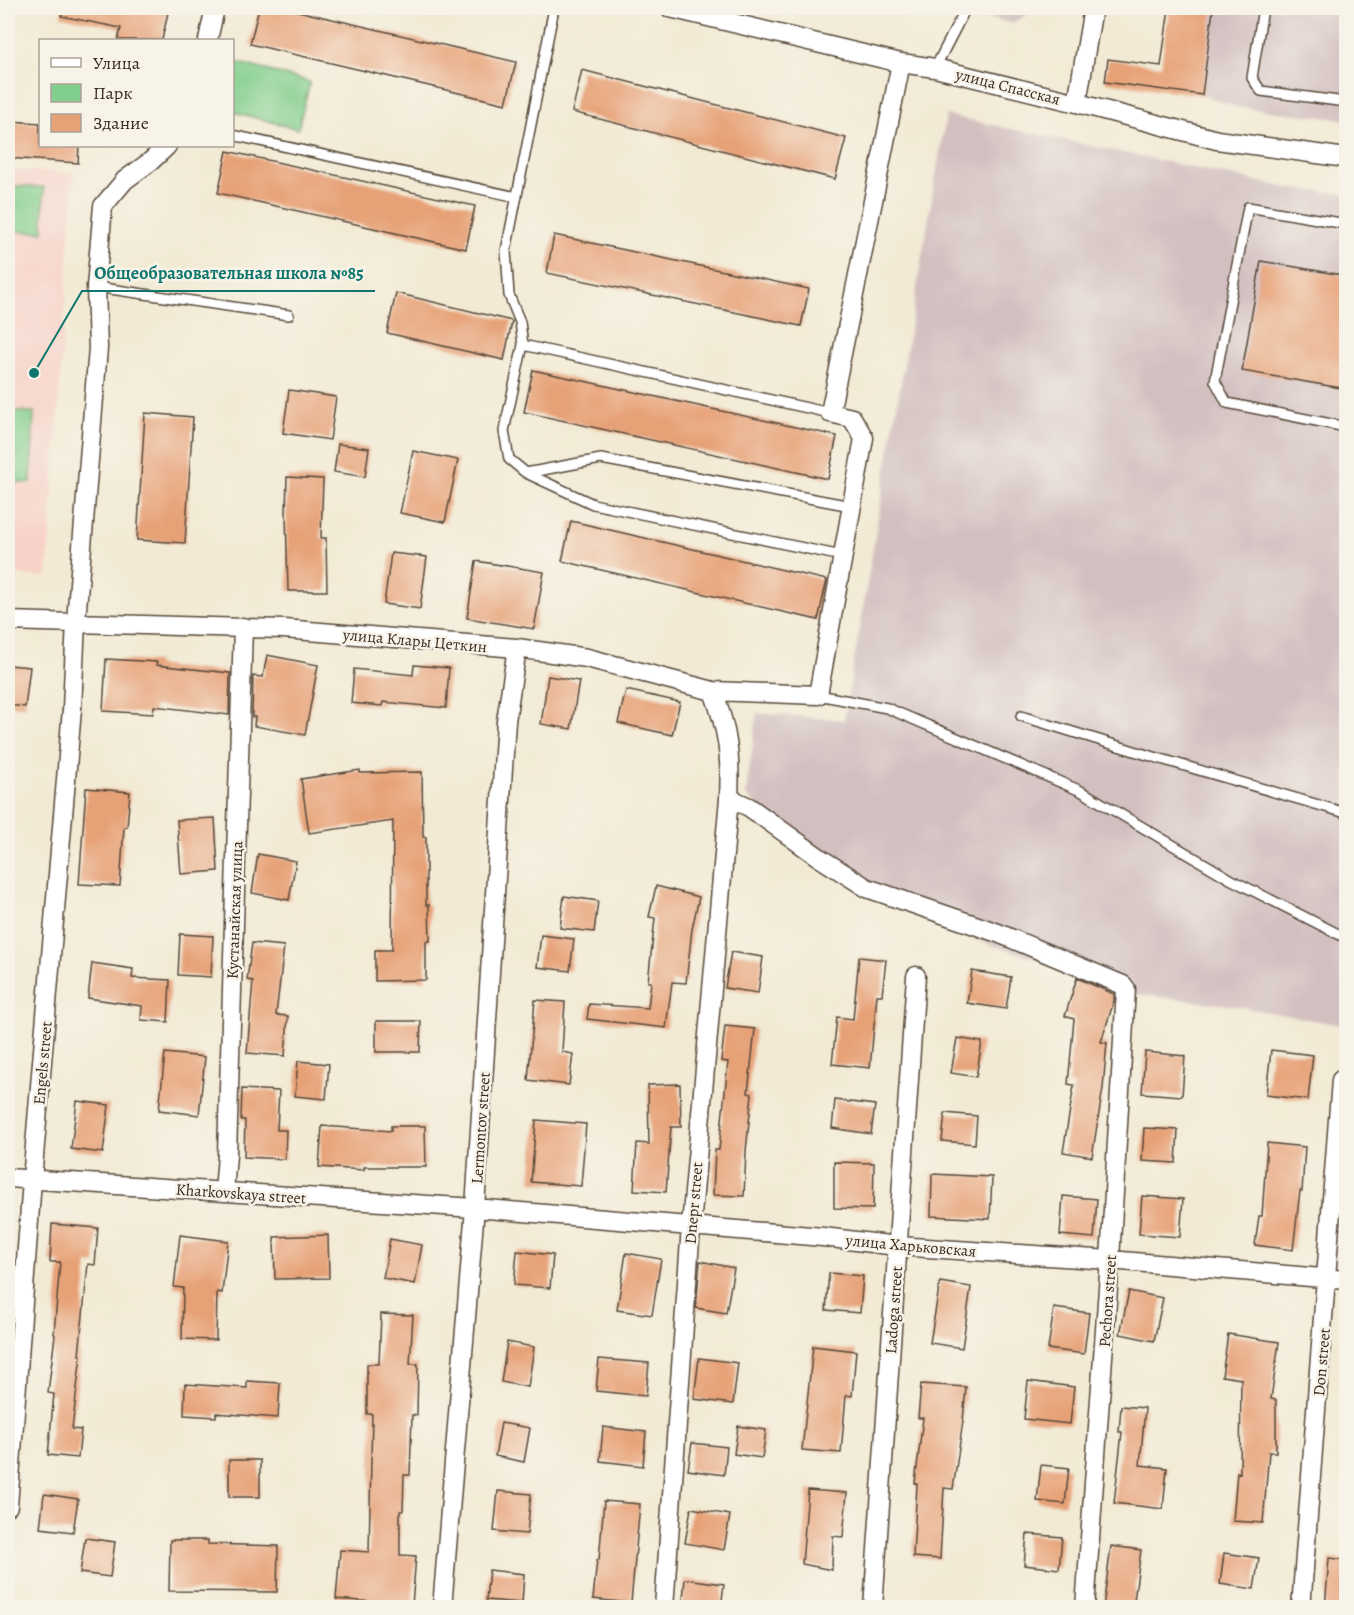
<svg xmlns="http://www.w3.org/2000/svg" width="1354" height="1615" viewBox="0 0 1354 1615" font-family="Alegreya,serif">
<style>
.built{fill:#f7d1c7}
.industrial{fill:#d2bfc0}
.green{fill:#81ce8d;stroke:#5e7c56;stroke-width:1.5}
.building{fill:#e7a177}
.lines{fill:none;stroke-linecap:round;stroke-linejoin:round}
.lane-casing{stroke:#564739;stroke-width:12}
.street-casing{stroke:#564739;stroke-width:21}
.lane{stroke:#fff;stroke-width:9}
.street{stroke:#fff;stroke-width:18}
.labels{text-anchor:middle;stroke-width:5;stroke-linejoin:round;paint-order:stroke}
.street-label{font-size:16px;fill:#3b2a1e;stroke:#f7f3e8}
.leader{fill:none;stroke:#0f766e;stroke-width:2}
.callout-dot{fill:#0f766e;stroke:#f7f3e8;stroke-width:2}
.callout-label{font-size:18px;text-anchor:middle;font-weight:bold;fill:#0f766e;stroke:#f7f3e8;stroke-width:5;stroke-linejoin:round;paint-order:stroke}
</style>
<rect width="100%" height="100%" fill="#f7f3e8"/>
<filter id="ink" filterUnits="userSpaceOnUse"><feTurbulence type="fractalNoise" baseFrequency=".0167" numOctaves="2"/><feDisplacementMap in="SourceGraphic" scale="12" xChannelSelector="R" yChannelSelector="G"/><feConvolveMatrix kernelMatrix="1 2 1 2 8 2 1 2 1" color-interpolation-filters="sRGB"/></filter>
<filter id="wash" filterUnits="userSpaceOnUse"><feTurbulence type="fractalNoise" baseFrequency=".008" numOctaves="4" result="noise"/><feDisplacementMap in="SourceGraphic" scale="24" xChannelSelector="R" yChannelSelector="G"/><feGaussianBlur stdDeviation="1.35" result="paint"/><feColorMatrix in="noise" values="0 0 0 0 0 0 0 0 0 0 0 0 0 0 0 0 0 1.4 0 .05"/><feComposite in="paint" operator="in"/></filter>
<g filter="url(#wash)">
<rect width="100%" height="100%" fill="#f2ead4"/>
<path class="built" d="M8 170 74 173 47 577 8 574Z"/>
<path class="industrial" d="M943 8H1039L1012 23Z
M1214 8H1346V120L1236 107 1202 95Z
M946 115 1288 188 1346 194V1026L1235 1006 1136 994 1119 986 982 942 862 889 799 850 746 794 757 713 844 720Z"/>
<path class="green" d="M233 61 310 82 298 129 233 112Z
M8 186 44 187 43 232 8 231Z
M8 411 34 412 31 483 8 482Z"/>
<g id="blocks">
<path class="building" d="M62 8H169L162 40H118L121 28 61 16Z
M259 8H285L516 62 506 104 250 44Z
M1169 8 1213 10 1202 95 1105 82 1108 59 1161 66Z
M582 70 846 138 835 179 572 112Z
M8 121 40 123V146H79L78 163 8 158Z
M227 151 475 206 466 249 218 193Z
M554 235 809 289 801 326 547 273Z
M1261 261 1347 276V389L1242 371Z
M396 293 512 321 504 360 387 333Z
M533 370 837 436 828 479 524 412Z
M289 390 336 397 330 440 283 433Z
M145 413 193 417 185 543 137 540Z
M338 444 369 448 365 477 334 472Z
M413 451 458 460 445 522 400 513Z
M287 477 323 479 321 538H326L327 591H288L286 513Z
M571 521 827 580 818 620 562 561Z
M391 553 427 557 420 609 384 604Z
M476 561 544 572 534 629 467 618Z
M267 655 318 665 305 735 254 726 255 717H252L253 676 263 677Z
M106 659 157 662 156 665 230 673 229 715 154 706 153 714 103 711Z
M8 665 30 667 25 707 8 705Z
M414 665 449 668 446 708 383 702 382 706 351 703 354 669 413 675Z
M548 676 579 681 571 729 541 724Z
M626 690 680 702 672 735 618 723Z
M360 770V773L422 772 423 837H426V905H429L430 941H426V980L375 981V950H392L393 821 309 833 301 779Z
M86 788 130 792 127 827H124L120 886 79 884Z
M215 818 218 871 181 874 177 820Z
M258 854 296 861 289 900 252 893Z
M656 886 699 897 692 929 686 983 672 982 666 1028 587 1019 589 1004 648 1008 651 982H648L655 918 649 917Z
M564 896 598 901 594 932 560 928Z
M180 934 213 936 211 977 178 975Z
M541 935 574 939 570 971 537 967Z
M252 943 284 946 276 1015 288 1016 285 1056 247 1053 253 981 247 980Z
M731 952 763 957 758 993 725 988Z
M859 957 886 960 882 995H877L870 1068 832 1064 837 1017 853 1019Z
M92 963 133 969 132 978 170 980 168 1022 141 1020 142 1006 88 998Z
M972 971 1011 977 1006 1009 967 1003Z
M1077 978 1114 994V1001L1101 1042 1107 1043 1103 1088 1092 1157 1063 1152 1074 1085 1068 1084 1074 1019 1065 1016Z
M535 1000 565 1002 562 1052 573 1054 569 1085 528 1080Z
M376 1021H421L420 1052H376Z
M725 1026 755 1029 748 1093 752 1094 746 1151 744 1196 713 1195 715 1150H719L728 1062 721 1061Z
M957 1038 982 1042 976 1077 951 1073Z
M1271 1050 1313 1055 1308 1100 1266 1095Z
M1145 1052 1185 1056 1182 1096 1142 1093Z
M165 1053 205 1057 199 1115 159 1110Z
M298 1061 329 1064 326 1099 295 1096Z
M680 1084 681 1127H671L666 1192 634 1190 637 1143 649 1144 648 1085Z
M242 1089 279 1091 277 1130H286L285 1159 244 1157 245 1120H241Z
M835 1100 875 1105 871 1134 832 1128Z
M77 1101 109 1105 103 1153 71 1149Z
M945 1113 977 1116 975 1144 942 1141Z
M536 1120 586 1124 581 1186 531 1182Z
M322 1126 391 1131V1126H425L426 1167H364V1170L319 1167Z
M1144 1128 1178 1130 1176 1163 1142 1161Z
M1267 1143 1305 1147 1302 1191H1300L1293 1250 1255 1245 1259 1216H1262Z
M834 1162 874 1163 873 1209 834 1208Z
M932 1174 992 1177 990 1219 931 1216Z
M1063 1196 1097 1199 1094 1238 1060 1235Z
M1142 1196 1183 1199 1180 1237 1139 1234Z
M52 1224 98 1228 95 1265 88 1264 79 1355H81L72 1429 81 1430 78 1458 48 1455 54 1394 48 1393 55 1335 54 1334 60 1262H50Z
M180 1235 228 1241 222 1293 217 1292 216 1340 182 1339 183 1288 174 1287Z
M328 1235 329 1278 275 1279 274 1237Z
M390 1239 422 1245 415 1284 383 1278Z
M517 1251 553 1255 550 1288 514 1285Z
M626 1253 661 1259 652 1315 617 1310Z
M700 1261 734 1268 726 1313 696 1308Z
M829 1273 863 1276 860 1313 826 1310Z
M940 1282 971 1287 962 1348 930 1343Z
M1129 1291 1163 1298 1154 1341 1120 1334Z
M1054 1308 1089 1313 1084 1354 1048 1349Z
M381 1314 413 1315 410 1364H418L417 1415H412L410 1475H404L403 1511H400V1555L416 1556 412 1605 336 1599 340 1550 369 1552 372 1414H367V1364H379Z
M1228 1334 1279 1342 1271 1399 1276 1400V1452H1269L1263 1523 1233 1521 1237 1472 1240 1473 1241 1379 1222 1376Z
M507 1342 534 1347 528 1387 501 1382Z
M813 1346 856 1351 852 1396 846 1395 841 1453 802 1450Z
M699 1358 738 1363 733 1404 694 1399Z
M599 1359 649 1363 646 1396 596 1391Z
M247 1381 280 1383 278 1418 216 1413V1417L184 1415 185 1384 247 1388Z
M1028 1381 1074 1387 1070 1424 1024 1419Z
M921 1384 966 1387 963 1421 953 1489 944 1488 940 1559 913 1557 917 1484 915 1483 923 1418H918Z
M1121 1406 1145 1408 1140 1465 1167 1468 1163 1509 1114 1503 1122 1432H1119Z
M501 1423 530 1428 524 1462 495 1456Z
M738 1426 766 1430 762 1458 734 1454Z
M603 1427 646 1432 643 1466 600 1461Z
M692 1443 727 1447 724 1475 688 1470Z
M229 1460H260V1497H229Z
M1041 1465 1069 1468 1065 1504 1037 1501Z
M808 1490 847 1493 843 1537 833 1536 832 1570 802 1564Z
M498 1491 531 1494 527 1534 494 1531Z
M44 1494 78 1499 73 1532 40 1528Z
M604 1501 640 1504 631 1603 593 1599 597 1560H599Z
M691 1508 730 1515 724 1550 685 1543Z
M1027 1534 1062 1537 1059 1569 1024 1565Z
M85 1538 115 1542 110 1577 80 1573Z
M170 1540H208V1544L278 1546 277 1592 169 1591Z
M1111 1546 1141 1550 1133 1608H1103Z
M1224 1553 1259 1558 1254 1589 1220 1584Z
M1329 1558 1347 1560V1608H1325Z
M489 1570 524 1574 522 1603 486 1600Z
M685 1579 724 1584 721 1608H682Z"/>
</g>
</g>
<g filter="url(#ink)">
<use href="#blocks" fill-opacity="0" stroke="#564739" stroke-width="1.5"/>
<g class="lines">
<g class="lane-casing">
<path id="lane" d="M554 8 506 251 509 295 520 322 523 345 504 431 509 459 526 473 593 504 842 556
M1263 8 1252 78 1261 91 1346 102
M935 68 966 8
M232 135 517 197
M1346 224 1248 207 1215 381 1227 403 1346 427
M96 287 289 315
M523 345 830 413
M526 473 601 459 851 506
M818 695 887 708 1081 791 1232 880 1346 938
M1021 716 1144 754 1346 813"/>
</g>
<g class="street-casing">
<path id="street" d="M670 8 901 63 935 68 1077 103 1217 140 1346 158
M208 40 215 8
M1077 103 1093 8
M8 621 284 629 517 648 587 658 713 691 818 695 864 438 852 418 830 413 901 63
M713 691C728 731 731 756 729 798L749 807 820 858 867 888 998 933 1123 985 1126 989 1110 1260 1085 1608
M8 1178 475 1208 823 1237 897 1246 1110 1260 1346 1280
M224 1192 227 1155 243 627
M8 1506 32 1180 72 709 76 621 98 348 96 287 103 206 125 180 151 161 167 146
M442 1608 475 1208 506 721 517 648
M664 1608 691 1226 729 798
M873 1608 916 976
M1301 1608 1341 1080"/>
</g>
<use href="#lane" class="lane"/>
<use href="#street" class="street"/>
</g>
</g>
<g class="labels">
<g class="street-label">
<text transform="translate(1008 86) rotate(14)" y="6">улица Спасская</text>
<text transform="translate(415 640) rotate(5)" y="6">улица Клары Цеткин</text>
<text transform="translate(234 910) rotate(-88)" y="6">Кустанайская улица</text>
<text transform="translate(42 1063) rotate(-85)" y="6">Engels street</text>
<text transform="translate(480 1128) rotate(-86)" y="6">Lermontov street</text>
<text transform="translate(241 1193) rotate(4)" y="6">Kharkovskaya street</text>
<text transform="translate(693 1203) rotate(-85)" y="6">Dnepr street</text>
<text transform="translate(911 1245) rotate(5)" y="6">улица Харьковская</text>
<text transform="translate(1107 1301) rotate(-86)" y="6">Pechora street</text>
<text transform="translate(893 1310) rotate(-86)" y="6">Ladoga street</text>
<text transform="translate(1321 1362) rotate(-85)" y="6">Don street</text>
</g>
</g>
<path class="leader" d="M34 373L82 291H375"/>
<circle class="callout-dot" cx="34" cy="373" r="6"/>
<g class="callout-label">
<text x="229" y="279">Общеобразовательная школа №85</text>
</g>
<rect width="1354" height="1615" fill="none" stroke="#f7f3e8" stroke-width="30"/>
<rect x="39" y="39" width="195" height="108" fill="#f7f3e8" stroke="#aca397" stroke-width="1.5"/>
<rect x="51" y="58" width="30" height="9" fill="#ffffff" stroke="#aca397" stroke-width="1.5"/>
<text x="93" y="69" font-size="18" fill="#3b2a1e">Улица</text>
<rect x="51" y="84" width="30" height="18" fill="#81ce8d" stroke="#aca397" stroke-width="1.5"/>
<text x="93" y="99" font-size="18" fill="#3b2a1e">Парк</text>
<rect x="51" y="114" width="30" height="18" fill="#e7a177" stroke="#aca397" stroke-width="1.5"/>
<text x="93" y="129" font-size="18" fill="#3b2a1e">Здание</text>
</svg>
